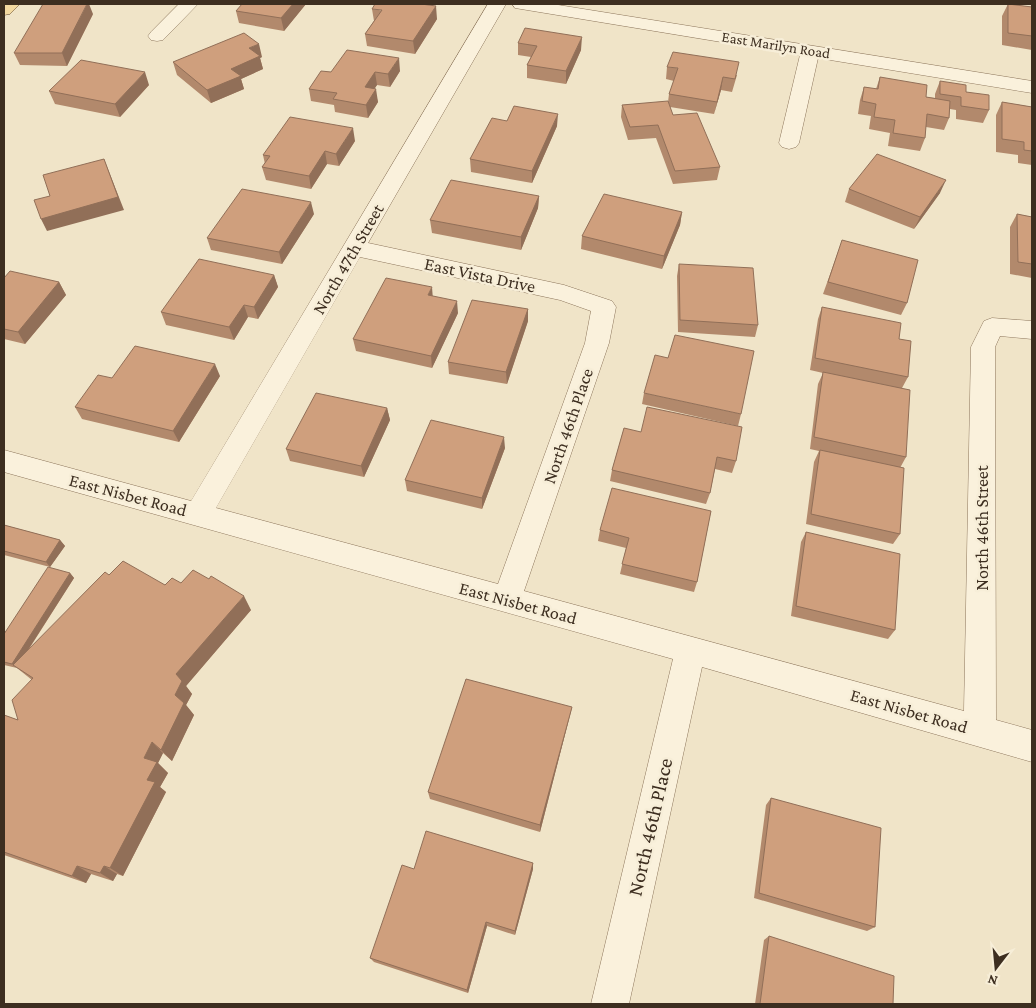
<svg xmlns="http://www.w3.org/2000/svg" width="1036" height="1008" viewBox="0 0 1036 1008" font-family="'Crimson Pro',serif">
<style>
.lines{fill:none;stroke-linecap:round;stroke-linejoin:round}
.minor-casing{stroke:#8d765c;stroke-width:1}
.primary-casing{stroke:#5b4430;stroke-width:1}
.minor{fill:#faf1dc;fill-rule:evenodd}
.primary{fill:#f3d9a0;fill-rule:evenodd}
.wall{fill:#b2896c}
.shaded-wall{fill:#916f58}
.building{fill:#cf9f7d;stroke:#916f58}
.labels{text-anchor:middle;stroke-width:5;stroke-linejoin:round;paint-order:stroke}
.far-street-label{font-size:15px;fill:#3d2e20;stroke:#f7eed8}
.street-label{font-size:18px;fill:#3d2e20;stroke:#f7eed8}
.near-street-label{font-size:21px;fill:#3d2e20;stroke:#f7eed8}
</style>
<rect width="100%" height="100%" fill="#f0e4c8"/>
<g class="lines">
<g class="minor-casing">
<path id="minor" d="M179 4H198L163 40 157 41 151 40 148 36 151 32Z
M488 4H506L368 243 564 285 612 301 616 307 609 343 524 591 964 711 971 347 984 321 992 318 1032 321V339L1000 336 995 347 996 720 1032 730V762L702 667 629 1004H591L673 659 4 472V450L191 501ZM360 257 560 300 591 311 585 343 498 584 216 508Z
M512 4H552L1032 81V93L818 58 799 143 796 147 789 149 782 147 779 143 800 55 521 9 515 8Z"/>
</g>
<g class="primary-casing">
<path id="primary" d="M4 4H20L10 14 4 15Z"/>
</g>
<use href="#minor" class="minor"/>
<use href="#primary" class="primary"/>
</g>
<path class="wall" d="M306 4 284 31 239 23 236 11Z
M1008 4 1032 7V50L1002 45V16Z
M372 9 437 19 415 54 367 46 365 34 374 21Z
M93 14 67 66 20 65 14 53Z
M518 43 581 50 566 84 527 78V65L531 57 518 55Z
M262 57 260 58 263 69 241 79 244 89 211 103 177 75 173 62Z
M667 67 737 75 732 92 721 90 714 114 670 107 673 115 720 167 717 180 673 184 656 138 628 140 621 117 622 105 668 102 669 94 674 81 666 79Z
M400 71 390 87 377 85 374 89 378 102 368 118 335 112 334 105 311 101 309 89 331 72Z
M880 77 926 97 935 98V94L940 81 966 92 989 110 983 123 956 119V110L950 109 949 118 944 130 926 127 925 138 920 151 888 146 890 133 869 129 871 116 858 114 860 100 864 87 876 89Z
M149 85 120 117 55 104 49 91Z
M1002 102 1032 107V165L1018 163V155L996 152V115Z
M507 121 557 126 532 183 471 172 470 159Z
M355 141 339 166 327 164 311 189 266 180 262 167 265 164 263 155Z
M849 189 940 193 914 229 845 202Z
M539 196 538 208 521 250 432 233 430 220Z
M682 212 680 225 662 269 581 249 582 236Z
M314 214 282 264 211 250 207 238Z
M1017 214 1032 217V278L1010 274V227Z
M838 252 907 303 901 315 823 294Z
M679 264 758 325 755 337 678 332 677 276Z
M274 275 278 287 258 319 248 317 234 340 166 325 161 312Z
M4 278 59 282 66 295 25 344 4 339Z
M822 307 899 339 908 377 902 388 906 457 900 468V534L893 544 806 524 814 462 819 451 810 449 818 384 823 373 810 370 818 319Z
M528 309V321L507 384 449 374 448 362Z
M458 313 432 368 356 351 353 339Z
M220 376 179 442 82 419 75 407Z
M1032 378V423L1031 380Z
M644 393 741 414 738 426 642 404Z
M387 408 390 420 364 477 290 461 286 449Z
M624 428 736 461 732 473 715 469 710 493 706 504 610 481 612 470Z
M505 448 482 509 407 491 405 480Z
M711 511 697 582 694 592 620 574 626 548 598 541 600 530Z
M4 525 60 540 65 546 50 567 4 555Z
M806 532 895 630 888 639 791 616 801 542Z
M70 573 74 578 29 649 109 575 165 585 181 583 251 610 186 686 192 694 186 705 194 715 172 761 163 753 158 763 168 773 160 787 166 792 123 876 117 874 113 881 91 874 86 883 4 855V715L18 720 32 680 17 668 4 665V634Z
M572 707 570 715 540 832 430 799 428 792Z
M771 798 875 927 867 931 754 898 766 805Z
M533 863V869L515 935 487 926 468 993 374 962 370 958 414 869Z
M769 936 893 1004H755L764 940Z"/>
<path class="shaded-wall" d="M87 4H89L93 14 67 66 62 53Z
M293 4H306L284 31 281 18Z
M436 6 437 19 415 54 413 41Z
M582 37 581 50 566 84V71Z
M259 44 262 57 260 58 263 69 241 79 244 89 211 103 207 90 231 69 249 48Z
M399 58 400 71 390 87 388 74Z
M145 72 149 85 120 117 115 104Z
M375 72 377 85 367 100 365 87Z
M723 77 721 90 714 114 717 102Z
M376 89 378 102 368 118 366 105Z
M558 114 557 126 532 183V171Z
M353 128 355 141 339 166 336 154Z
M325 151 327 164 311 189 309 176Z
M104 159 124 210 47 231 41 219Z
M946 180 940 193 914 229 920 217Z
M539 196 538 208 521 250V237Z
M311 202 314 214 282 264 279 252Z
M682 212 680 225 662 269 664 256Z
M274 275 278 287 258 319 254 307Z
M59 282 66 295 25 344 18 332Z
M432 287 433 300 428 295Z
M457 301 458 313 432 368 431 356Z
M244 305 248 317 234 340 229 327Z
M528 309V321L507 384 506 372Z
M215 364 220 376 179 442 173 431Z
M387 408 390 420 364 477 361 466Z
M504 437 505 448 482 509V498Z
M60 540 65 546 50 567 46 562Z
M70 573 74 578 17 667 13 665 17 668 12 664Z
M244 596 251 610 186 686 192 694 186 705 194 715 172 761 161 750 175 695 176 674Z
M572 707 570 715 540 832V825Z
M152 742 163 753 158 763 168 773 160 787 166 792 123 876 110 868 147 780 144 758Z
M533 863V869L515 935V931Z
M77 866 91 874 86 883 72 876Z
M104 866 117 874 113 881 100 873Z
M486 922 487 926 468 993 467 990Z"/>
<path class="building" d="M43 4H87L62 53H14Z
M242 4H293L281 18 236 11Z
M375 4H421L436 6 413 41 365 34 382 10 372 9Z
M1008 4 1032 7V36L1008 33Z
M525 28 582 37 566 71 527 65 537 46 518 43Z
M244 33 259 44 249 48 260 56 231 69 241 76 207 90 173 62Z
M347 50 399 58 388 74 375 72 365 87 376 89 366 105 333 99 337 93 309 89 321 71 331 72Z
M673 52 739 62 735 79 723 77 717 102 669 94 678 68 667 67Z
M81 60 145 72 115 104 49 91Z
M880 77 927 85 926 97 950 101 949 118 927 114 925 138 893 133 895 120 874 117 876 104 862 101 864 87 878 89Z
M940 81 966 85V92L989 95V110L961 106V97L940 94Z
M668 101 673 115 697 113 720 167 675 171 658 125 630 127 622 105Z
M1002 102 1032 107V151L1024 150V142L1002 139Z
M514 106 558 114 532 171 470 159 492 118 507 121Z
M290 117 353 128 336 154 325 151 309 176 262 167 270 156 263 155Z
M877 154 946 180 920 217 849 189Z
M104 159 118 197 41 219 34 200 50 196 43 175Z
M451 180 539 196 521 237 430 220Z
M242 189 311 202 279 252 207 238Z
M604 194 682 212 664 256 582 236Z
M1017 214 1032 217V264L1018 262Z
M842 240 918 260 907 303 828 282Z
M199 259 274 275 254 307 244 305 229 327 161 312Z
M679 264 753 268 758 325 680 320Z
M10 271 59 282 18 332 4 329V278Z
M386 278 432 287 428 295 457 301 431 356 353 339Z
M472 300 528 309 506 372 448 362Z
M822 307 901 323 899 339 911 341 908 377 815 358Z
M675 335 754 351 741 414 644 393 655 355 668 358Z
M135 346 215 364 173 431 75 407 98 375 112 378Z
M823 372 910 390 906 457 814 437Z
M316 393 387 408 361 466 286 449Z
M647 407 742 427 736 461 717 457 710 493 612 470 624 428 641 432Z
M431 420 504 437 482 498 405 480Z
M820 450 904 468 900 534 811 514Z
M612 488 711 511 697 582 622 564 629 538 600 530Z
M4 525 60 540 46 562 4 551Z
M806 532 900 554 895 630 796 606Z
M123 561 165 585 172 578 181 583 193 570 209 579 211 576 244 596 176 674 182 681 175 695 184 703 161 750 152 742 144 758 157 762 147 780 155 782 110 868 104 866 100 873 77 866 72 876 4 852V715L18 720 12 700 33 678 13 665 105 572 109 575Z
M48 567 70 573 12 664 4 662V634Z
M466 679 572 707 540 825 428 792Z
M771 798 881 828 875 927 759 893Z
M426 831 533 863 515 931 486 922 467 990 370 958 402 865 414 869Z
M769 936 894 976 893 1004H760Z"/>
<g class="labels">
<g class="far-street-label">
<text transform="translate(776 45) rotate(9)" y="5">East Marilyn Road</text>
</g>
<g class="street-label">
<text transform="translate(348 259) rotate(-60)" y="6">North 47th Street</text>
<text transform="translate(480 275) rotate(12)" y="6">East Vista Drive</text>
<text transform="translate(568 426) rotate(-71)" y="6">North 46th Place</text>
<text transform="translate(128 495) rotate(15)" y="6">East Nisbet Road</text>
<text transform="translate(982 528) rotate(-90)" y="6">North 46th Street</text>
<text transform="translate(518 603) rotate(15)" y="6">East Nisbet Road</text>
<text transform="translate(909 711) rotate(16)" y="6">East Nisbet Road</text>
</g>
<g class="near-street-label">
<text transform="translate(650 827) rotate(-77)" y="7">North 46th Place</text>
</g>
</g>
<rect width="1036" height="1008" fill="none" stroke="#3d2e20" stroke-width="10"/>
<g transform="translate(996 968) rotate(196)" stroke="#f7eed8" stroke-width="4" paint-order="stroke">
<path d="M0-4L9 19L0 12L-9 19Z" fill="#3d2e20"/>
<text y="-8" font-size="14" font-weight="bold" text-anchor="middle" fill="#3d2e20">N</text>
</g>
</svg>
